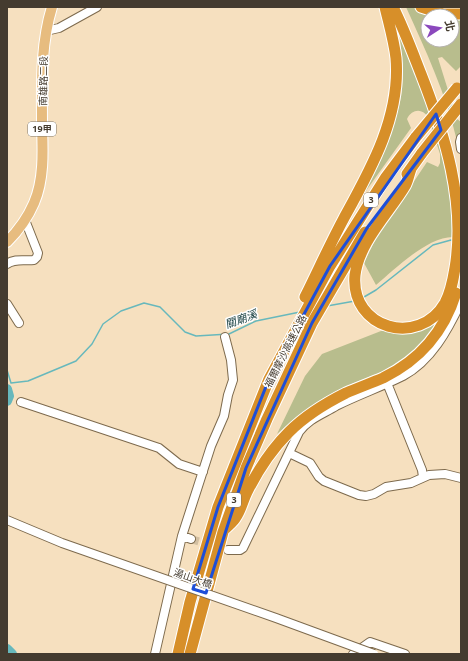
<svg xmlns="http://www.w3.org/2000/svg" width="468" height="661" viewBox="0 0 468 661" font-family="'Noto Sans','Noto Sans TC',sans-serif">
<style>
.green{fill:#b8bd8d}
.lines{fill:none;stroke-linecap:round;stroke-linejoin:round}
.stream{stroke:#67b8bc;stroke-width:1.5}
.river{stroke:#67b8bc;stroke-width:10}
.minor-tunnel{stroke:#d2bfa2;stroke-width:8;stroke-dasharray:8 4;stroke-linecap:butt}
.minor-casing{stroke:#7d6a4d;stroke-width:10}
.major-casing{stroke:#fff;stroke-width:12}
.highway-casing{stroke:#fff;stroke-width:13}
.minor{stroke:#fff;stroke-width:8}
.major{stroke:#e7bc7f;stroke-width:10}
.highway{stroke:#d78f29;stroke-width:11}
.minor-bridge-casing{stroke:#7d6a4d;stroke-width:10;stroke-linecap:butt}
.highway-bridge-casing{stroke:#fff;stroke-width:13;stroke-linecap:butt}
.minor-bridge{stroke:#fff;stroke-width:8}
.highway-bridge{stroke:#d78f29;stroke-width:11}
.marked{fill:none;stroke:#1d4ed8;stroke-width:3;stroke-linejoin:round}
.labels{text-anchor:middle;stroke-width:3;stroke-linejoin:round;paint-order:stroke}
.shield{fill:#fff;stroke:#7c766d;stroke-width:1}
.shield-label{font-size:9px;font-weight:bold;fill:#443b2f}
.street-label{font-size:10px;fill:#443b2f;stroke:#fff}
.water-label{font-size:11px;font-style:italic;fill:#123a3c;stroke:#fff}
</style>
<rect width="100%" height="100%" fill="#f6e0bf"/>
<path class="green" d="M406 7H417L439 16H428V40H452V18L461 17V66L456 71 442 57 438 58 457 119 461 122V135L457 141C446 94 426 51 406 7Z
M399 32 425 91 451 185 454 237C428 236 395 269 376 285L364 263 376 238 427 162 438 167 440 163V154L428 117C422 108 412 109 407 119L411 128 358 202C375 170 392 138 400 102 405 79 402 54 399 32Z
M446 313C437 324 429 337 420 347 398 370 366 376 339 390 316 401 296 417 277 434L305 376 322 354 381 331H406Z"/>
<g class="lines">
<path class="stream" d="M364 297 376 290 433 245 451 240 453 241
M327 306 355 301
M7 370 11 383 28 381 76 361 92 344 103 324 121 311 144 303 160 307 185 332 196 336 229 334 256 321 300 312"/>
<path class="river" d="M7 389 9 396 7 401
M7 649 12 654"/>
<path class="minor-tunnel" d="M191 539 211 545"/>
<g class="minor-casing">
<path id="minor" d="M46 31 59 28 97 7
M461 138 460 142 461 149
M7 264C15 258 24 261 34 260L37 257 38 253 25 220
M7 304 19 323
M387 383 422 470 423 477
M21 402 159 448 179 464 203 472
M289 453 310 463 319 477 324 481 359 495 366 496 374 494 386 487 411 483 429 475 445 474 461 478
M182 536 191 539
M228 550H240L243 548 299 432C308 419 323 414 336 406 358 395 381 387 403 376 431 361 448 330 461 302
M155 654 182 536 211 446 224 416 228 395 233 380 231 360 225 337
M353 654 370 642 405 654"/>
</g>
<g class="major-casing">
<path id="major" d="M7 242C18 231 28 217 34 203 44 180 43 152 42 127 42 87 40 46 52 7"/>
</g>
<g class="highway-casing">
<path id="highway" d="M393 7C404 29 412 51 421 74 445 135 466 202 455 268 453 280 451 292 445 303 419 348 350 329 355 275 359 242 389 213 405 186 408 181 409 174 411 169
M421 7 443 14H461
M407 174 422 153
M305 297C318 271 330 244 344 218 371 169 401 116 396 58 394 41 389 24 385 7
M226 528C229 525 234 521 236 517 241 510 243 500 247 492 258 470 271 450 289 432 305 416 326 403 346 393 358 388 371 383 383 378 420 360 444 332 456 293
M178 654 190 602 218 507 269 379 330 266 386 177 416 137
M190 654 223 532 246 468 267 419 312 323 365 232"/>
</g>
<use href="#minor" class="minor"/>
<use href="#major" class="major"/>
<use href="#highway" class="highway"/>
<g class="minor-bridge-casing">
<path id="minor-bridge" d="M7 520 62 543 276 618 374 654"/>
</g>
<g class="highway-bridge-casing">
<path id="highway-bridge" d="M416 137 457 88
M422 153 461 104"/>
</g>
<use href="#minor-bridge" class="minor-bridge"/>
<use href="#highway-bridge" class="highway-bridge"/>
</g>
<path class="marked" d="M436 114 441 130 367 228 312 323 246 468 206 593 193 589 218 507 269 379 330 266Z"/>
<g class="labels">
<g class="shield">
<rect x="28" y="122" width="28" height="14" rx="3"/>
<rect x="364" y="193" width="14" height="14" rx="3"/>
<rect x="227" y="493" width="14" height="14" rx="3"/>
</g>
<g class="shield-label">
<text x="42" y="132">19甲</text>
<text x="371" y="203">3</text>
<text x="234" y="503">3</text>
</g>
<g class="street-label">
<text transform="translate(43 81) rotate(-89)" y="4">南雄路二段</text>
<text transform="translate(285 351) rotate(-63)" y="4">福爾摩沙高速公路</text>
<text transform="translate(193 578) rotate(19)" y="4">湯山大橋</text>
</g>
<g class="water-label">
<text transform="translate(241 319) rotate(-20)" y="4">關廟溪</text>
</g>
</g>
<rect width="468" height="661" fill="none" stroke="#443b2f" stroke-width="16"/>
<g transform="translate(440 28) rotate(78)"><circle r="19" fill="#ffffff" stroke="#b4b1ac"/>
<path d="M0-3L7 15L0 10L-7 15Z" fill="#8b48bd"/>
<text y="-6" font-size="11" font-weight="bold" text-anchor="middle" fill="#443b2f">北</text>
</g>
</svg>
